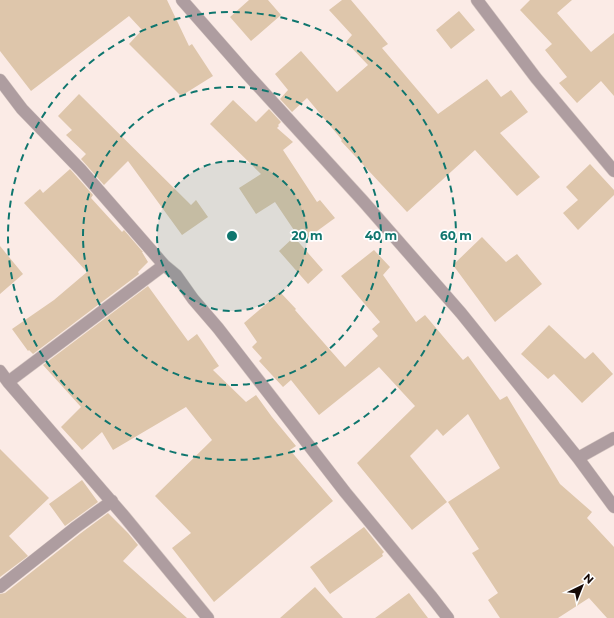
<svg xmlns="http://www.w3.org/2000/svg" width="614" height="618" viewBox="0 0 614 618" font-family="Montserrat,sans-serif">
<style>
.building{fill:#dec6ab}
.lines{fill:none;stroke-linecap:round;stroke-linejoin:round}
.street-casing{stroke:#d6c7c2;stroke-width:13}
.street{stroke:#ae9da0;stroke-width:12}
.ring{fill:none;stroke:#0f766e;stroke-width:2;stroke-dasharray:7 5}
.centre{fill:#0f766e;stroke:#fff;stroke-width:2}
.ring-label{font-size:12px;text-anchor:middle;font-weight:bold;fill:#0f766e;stroke:#fff;stroke-width:3.5;stroke-linejoin:round;paint-order:stroke}
</style>
<rect width="100%" height="100%" fill="#fbebe6"/>
<path class="building" d="M0 0H167L189 46 192 44 213 76 181 96 129 44 142 30 129 16 31 91 0 51Z
M249 0H268L281 15 251 41 230 17Z
M342 0H351L388 44 382 48 438 114 487 79 501 97 511 90 528 112 500 133 540 177 517 196 475 150 407 212 341 141 342 140 307 98 292 112 280 99 288 90 275 74 301 51 337 92 368 65 346 42 352 35 329 10Z
M530 0H572L557 13 591 52 614 33V96L601 81 577 103 559 83 567 77 545 50 552 44 520 10Z
M459 11 475 30 451 49 436 30Z
M79 94 191 205 196 200 208 217 182 235 128 161 104 185 81 159 86 154 66 135 72 130 58 116Z
M233 100 256 122 269 109 281 122 278 125 279 126 277 128 293 142 283 150 317 202 320 200 335 218 302 242 275 202 256 214 239 188 261 174 210 124Z
M590 164 614 190V195L578 230 563 213 578 200 566 187Z
M70 169 93 195 91 198 122 232 124 230 143 252H142L148 262 138 272 139 274 33 354 29 350 28 351 12 329 54 300 87 272 24 203 40 189 43 193Z
M294 237 323 270 308 284 279 251Z
M482 237 506 262 517 254 542 284 495 322 453 265Z
M0 246 23 274 0 294Z
M374 250 390 267 383 275 416 322 425 315 463 360 468 356 500 400 507 396 560 484 592 512 587 518 614 547V618H607L589 598 558 618H500L488 600 498 593 472 553 479 549 448 502 500 468 468 414 443 436 437 429 410 456 447 502 412 530 357 463 415 406 379 367 319 415 291 380 283 387 259 361 262 358 252 347 257 342 244 323 280 292 296 309 295 310 345 367 378 336 372 329 380 322 341 276Z
M148 286 188 341 197 334 219 366 213 370 246 402 256 395 272 417 296 446 290 450 333 501 214 602 172 548 191 533 155 496 212 440 186 407 113 450 102 432 82 450 61 427 81 407 43 365Z
M549 325 585 359 593 352 613 374 582 403 554 374 548 379 521 354Z
M0 449 49 498 9 536 28 556 0 577Z
M82 480 98 502 65 526 49 504Z
M108 513 128 533 138 545 123 561 187 618H0V594L5 593 81 533Z
M364 527 384 552 382 554 383 556 330 594 310 567Z
M315 587 343 618H280Z
M409 593 428 618H375Z"/>
<g class="lines">
<g class="street-casing">
<path id="street" d="M182 0 247 74 363 201 461 313 578 458 614 507
M477 0 536 78 614 171
M0 80 22 109 81 170 164 265 176 275 193 299 218 328 345 492 431 596 448 618
M0 371 8 382 124 516 208 618
M8 382 164 265
M578 458 614 438
M0 587 76 527 112 501"/>
</g>
<use href="#street" class="street"/>
</g>
<circle cx="232" cy="236" r="75" fill="#0f766e" fill-opacity=".12"/>
<g class="ring">
<circle cx="232" cy="236" r="75"/>
<circle cx="232" cy="236" r="149"/>
<circle cx="232" cy="236" r="224"/>
</g>
<circle cx="232" cy="236" r="6" class="centre"/>
<g class="ring-label">
<text x="307" y="240">20 m</text>
<text x="381" y="240">40 m</text>
<text x="456" y="240">60 m</text>
</g>
<g transform="translate(582 586) rotate(43)" stroke="#ffffff" stroke-width="3" paint-order="stroke">
<path d="M0-3L7 15L0 10L-7 15Z" fill="#150906"/>
<text y="-6" font-size="11" font-weight="bold" text-anchor="middle" fill="#150906">N</text>
</g>
</svg>
